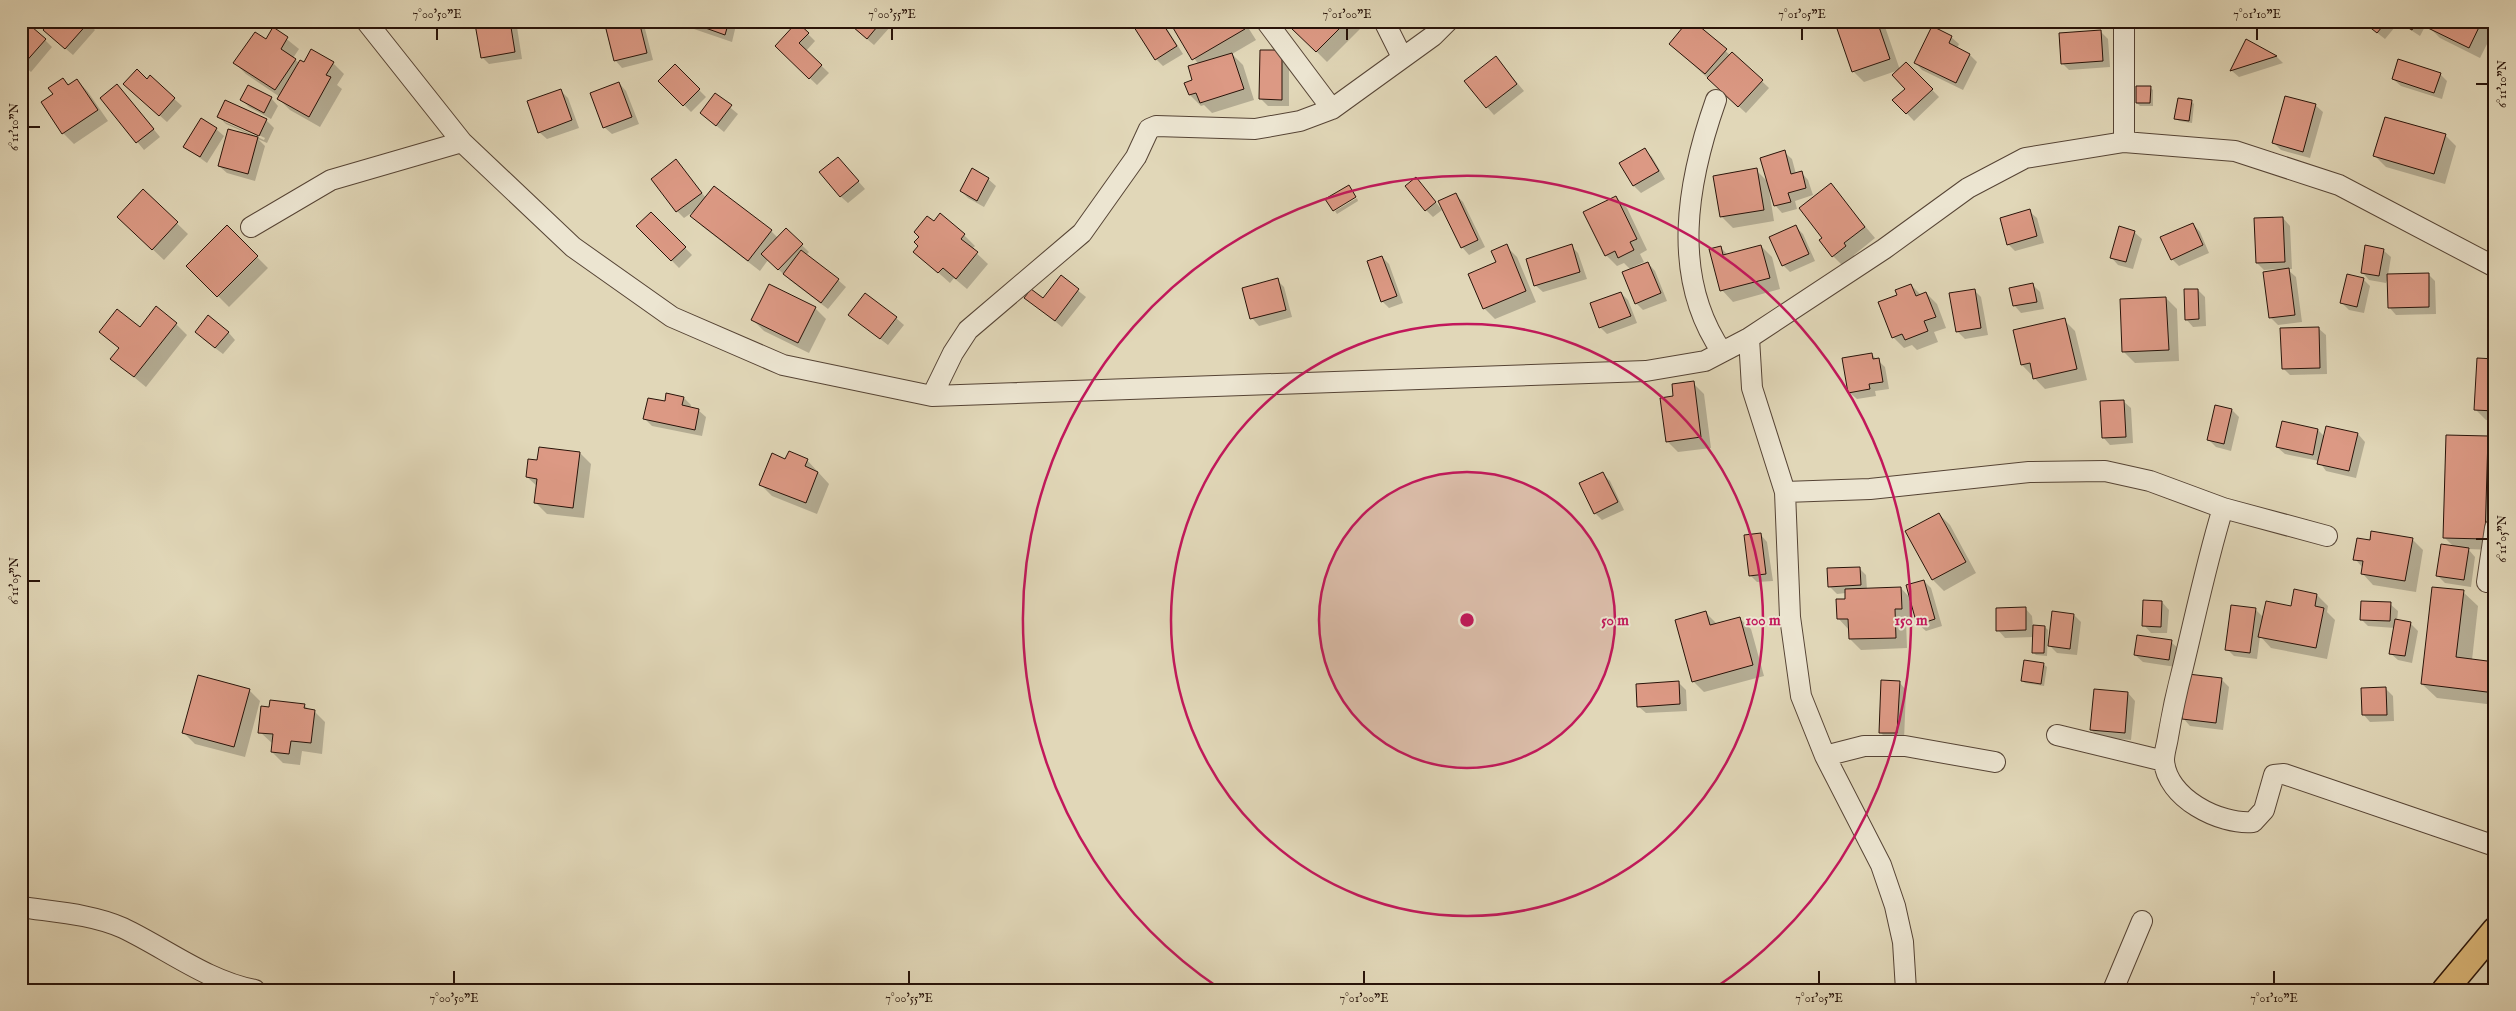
<svg xmlns="http://www.w3.org/2000/svg" width="2516" height="1011" viewBox="0 0 2516 1011" font-family="'IM FELL English',serif">
<style>
.shadow{fill:#0003;fill-rule:evenodd}
.building{fill:#dc9984;stroke:#281309}
.lines{fill:none;stroke-linecap:round;stroke-linejoin:round}
.minor-casing{stroke:#564435;stroke-width:22}
.major-casing{stroke:#281309;stroke-width:28}
.minor{stroke:#ece5d1;stroke-width:20}
.major{stroke:#e0bc7c;stroke-width:25}
.ticks{fill:none;stroke:#281309;stroke-width:2}
.ring{fill:none;stroke:#c2185b;stroke-width:2.5}
.centre{fill:#c2185b;stroke:#ece5d1;stroke-width:2.5}
.ring-label{font-size:15px;text-anchor:middle;font-weight:bold;fill:#c2185b;stroke:#ece5d1;stroke-width:4;stroke-linejoin:round;paint-order:stroke}
.neatline{fill:none;stroke:#281309;stroke-width:2}
.ticks-label{font-size:12px;text-anchor:middle;fill:#281309}
</style>
<rect width="100%" height="100%" fill="#e1d7b8"/>
<filter id="stains"><feTurbulence type="fractalNoise" baseFrequency=".004" numOctaves="4"/><feColorMatrix values="0 0 0 0 .2 0 0 0 0 .09 0 0 0 0 .02 0 0 0 .5 -.17"/></filter>
<radialGradient id="worn" r=".72"><stop offset=".6" stop-color="#630" stop-opacity="0"/><stop offset="1" stop-color="#630" stop-opacity=".3"/></radialGradient>
<path class="shadow" d="M86 21 95 30 73 55 52 37Z
M133 21H147L141 28Z
M500 21H511L517 27 522 59 489 64 482 57Z
M606 21H643L653 60 622 68 615 60Z
M737 21 732 42 694 29 687 22Z
M846 21H887L891 26 874 45Z
M1140 21H1162L1183 54 1163 66 1156 59Z
M1171 21H1244L1256 40 1232 54 1243 65 1254 100 1212 113 1204 105 1201 106 1190 95 1186 84 1194 81 1198 64Z
M1300 21H1368L1327 62 1293 28Z
M1691 21 1730 55 1732 53 1769 88 1746 113 1678 51Z
M1843 21H1883L1900 70 1906 63 1939 97 1914 121 1894 100 1906 89 1899 70 1864 82 1853 71Z
M2362 21H2389L2395 27 2385 39Z
M2397 21H2428L2420 36Z
M2432 21H2494L2495 28 2480 58 2440 38 2429 27Z
M798 24 815 41 806 51 829 73 817 85 776 46Z
M274 29 299 49 293 58 299 63H333L344 74 337 85 342 89 320 127 290 110 279 99 280 97 246 74 235 63 266 41Z
M2100 31 2108 39 2110 67 2069 70 2062 63Z
M1951 37 1959 44 1957 48 1970 55 1977 62 1963 90 1922 70 1915 62Z
M45 40 52 47 31 72 21 63Z
M2246 40 2277 57 2283 63 2239 77 2232 71Z
M1261 52 1289 59V106H1268L1261 99Z
M1496 58 1524 91 1494 115 1487 107Z
M675 66 706 97 691 112 660 81Z
M2440 74 2447 81 2442 99 2401 86 2393 79Z
M150 77 182 106 167 122 132 91Z
M63 79 69 85 77 80 88 92 108 121 74 144 63 133 55 95Z
M619 83 626 91 639 124 612 134 604 127Z
M2150 87 2153 90V106H2140L2137 103Z
M561 91 568 98 579 128 547 139 539 132Z
M124 93 160 137 144 150 101 98Z
M715 95 738 114 724 132 701 113Z
M271 98 278 106 271 119 249 107 242 100Z
M2191 101 2194 104 2192 123 2179 121 2176 118Z
M225 102 266 120 274 128 267 143 258 139 265 146 255 181 227 173 219 166 251 135 226 124 218 116ZM225 119 265 138 264 140 225 122Z
M2315 105 2323 112 2310 158 2281 150 2274 143Z
M216 129 224 136 207 163 185 147Z
M2445 135 2456 146 2445 184 2386 167 2375 156Z
M1645 150 1652 157 1665 179 1641 193 1634 186Z
M1784 152 1792 159 1796 174 1801 172 1808 180 1813 195 1795 201 1797 209 1782 213 1775 205 1771 190H1769L1774 221 1733 228 1722 217 1715 177 1756 170 1768 182Z
M838 158 865 189 848 203 840 196Z
M676 161 706 198 771 231 778 238 786 230 809 252 806 255 838 280 846 287 828 309 791 281 768 260 760 271 703 227 692 216 697 209 684 218 677 211Z
M988 179 996 186 984 207 968 198 961 191Z
M1830 185 1875 238 1854 255 1856 258 1844 267 1833 256 1824 238Z
M1423 186 1442 210 1433 217 1426 210Z
M143 191 188 234 164 260 130 228Z
M1455 194 1463 202 1485 247 1469 255 1462 247Z
M1616 197 1627 208 1647 250 1640 254 1644 262 1633 267 1634 269 1648 263 1655 271 1667 301 1643 310 1636 303 1631 270 1624 263 1617 266 1606 255Z
M1357 198 1358 201 1337 214 1335 211Z
M2029 211 2037 218 2044 243 2015 251 2008 244Z
M651 213 692 255 679 268 638 226Z
M2283 218 2290 226 2292 269H2287L2296 277 2302 322 2278 325 2270 317 2277 269 2264 270 2257 263Z
M934 223 964 235 975 246 972 249 988 264 967 289 954 278 950 283 915 252Z
M2193 224 2200 232 2209 253 2179 266 2172 259Z
M227 227 268 268 229 307 188 266Z
M1796 227 1803 234 1815 261 1790 272 1783 265Z
M2134 232 2142 239 2133 269 2118 265 2111 257Z
M1506 246 1517 257 1536 302 1495 319 1484 308 1498 263Z
M1571 246 1578 253 1587 279 1543 292 1535 285Z
M1761 246 1772 257 1780 289 1733 302 1722 290 1721 248 1728 255Z
M2383 250 2391 257 2388 275 2428 274 2435 281 2436 314 2396 315 2389 307 2388 278 2386 283 2369 280 2362 272Z
M1382 257 1389 264 1403 303 1389 308 1382 301Z
M1061 277 1086 297 1062 327 1026 298 1043 300Z
M2363 279 2370 286 2364 313 2349 310 2342 303Z
M1277 280 1284 287 1292 317 1259 326 1252 318Z
M1911 285 1921 295 1926 293 1937 304 1946 328 1934 332 1938 342 1917 350 1912 345 1904 348 1893 337 1899 296Z
M2033 285 2040 292 2044 309 2021 313 2014 305Z
M1974 290 1981 297 1988 335 1965 339 1958 332Z
M2198 290 2205 297 2206 326 2193 327 2186 319Z
M1621 293 1628 300 1637 323 1607 334 1600 327Z
M2166 298 2177 309 2179 361 2135 363 2124 352Z
M815 308 826 319 809 353 764 331 753 320Z
M849 315 896 318 904 325 888 345Z
M2064 320 2075 331 2087 380 2045 389 2022 365 2014 331Z
M176 324 187 335 146 387 112 359 120 349 101 332Z
M2318 328 2326 335 2327 374 2290 375 2283 368Z
M228 332 235 340 223 354 203 339Z
M1871 354 1885 367 1889 389 1875 391 1876 396 1857 399 1849 392Z
M2495 360V421L2486 420 2475 409Z
M1693 383 1704 394 1711 448 1678 452 1667 441 1675 397Z
M684 398 691 405 690 408 698 410 706 417 702 436 652 426 645 419 666 402Z
M2123 401 2131 408 2133 443 2110 445 2103 437Z
M2232 410 2239 417 2231 451 2216 447 2209 440Z
M2327 427 2358 434 2365 442 2356 478 2326 471 2319 461 2285 454 2277 447 2318 430 2325 437Z
M2487 437 2495 445V550L2468 549 2475 557 2471 587 2445 583 2438 576 2454 547 2445 538Z
M580 453 591 464 584 518 547 514 536 503 538 487 527 477 539 462Z
M786 460H807L829 484 817 514 772 496 761 485Z
M1602 473 1610 481 1624 510 1602 520 1595 513Z
M1939 514 1950 525 1976 573 1944 591 1933 580 1907 532Z
M1760 534 1767 542 1773 581 1757 582 1750 575Z
M2412 539 2423 550 2416 592 2373 585 2362 573 2363 568 2355 559 2371 542Z
M1859 568 1866 575 1867 590 1901 588 1911 599 1924 581 1931 588 1942 626 1926 631 1918 624 1912 605V620H1906L1907 648 1861 650 1850 639 1849 630 1838 618 1847 600 1846 593 1837 594 1829 586Z
M2463 592 2478 606 2472 660 2495 663V705L2437 698 2422 684Z
M2317 595 2328 606 2327 612 2335 620 2327 659 2271 648 2260 636 2257 659 2234 656 2227 649 2255 609 2264 618 2292 608Z
M2162 602 2169 610 2167 633H2151L2144 625Z
M2390 604 2398 611 2397 621 2410 623 2418 631 2412 663 2398 660 2390 653 2395 628 2368 626 2361 619Z
M2025 608 2032 616 2033 627H2045L2048 630 2047 656 2036 655 2033 652V637L2005 638 1998 630Z
M1706 613 1717 624 1739 618 1751 629 1764 676 1704 692 1693 681Z
M2074 615 2081 622 2077 655 2057 653 2049 645Z
M2171 642 2179 649 2176 667 2143 662 2135 655Z
M2043 664 2047 667 2044 686 2025 683 2022 680Z
M2222 680 2229 687 2223 730 2190 726 2183 718Z
M1899 682 1906 690 1904 740 1887 739 1880 732Z
M1679 683 1686 690 1687 711 1646 713 1638 706Z
M2386 689 2393 696 2394 721 2370 722 2363 714Z
M249 690 260 701 245 757 195 744 184 733Z
M2128 693 2135 701 2131 740 2099 737 2091 730Z
M304 705 309 710 314 711 325 722 322 754 302 751 300 765 283 763 272 752 273 744 260 732 270 708Z"/>
<path class="building" d="M21 21H25L46 39 23 65 21 64Z
M51 21H88L89 22 65 49 43 30Z
M492 21H510L515 52 481 58 475 24Z
M604 21H639L647 53 614 61Z
M686 21H729L725 35Z
M846 21H882L867 39Z
M1138 21H1161L1177 46 1155 60 1132 24Z
M1169 21H1241L1245 29 1192 60Z
M1298 21H1347L1316 52 1291 28Z
M1688 21H1693L1727 49 1705 74 1669 44Z
M1840 21H1877L1890 59 1852 72 1835 23Z
M2362 21H2387L2377 33Z
M2396 21H2417L2412 30Z
M2431 21H2482L2469 48 2428 28Z
M797 22 809 33 799 43 822 65 809 79 775 46Z
M1932 26 1952 36 1949 43 1970 54 1956 83 1914 63Z
M273 27 288 37 281 49 296 59 275 90 233 63 255 32 266 39Z
M2101 30 2103 61 2061 64 2059 33Z
M2246 39 2277 56 2230 71Z
M311 49 334 62 326 75 331 77 309 117 277 99 300 60 304 62Z
M1260 50H1282V100L1259 99Z
M1732 52 1763 80 1738 107 1707 78Z
M1232 53 1244 89 1200 103 1196 93 1189 95 1184 83 1192 80 1188 66Z
M1496 56 1517 84 1486 108 1464 81Z
M2398 59 2441 73 2434 93 2392 79Z
M1906 62 1933 89 1906 114 1892 100 1905 89 1892 75Z
M675 64 700 89 683 106 658 81Z
M137 69 147 79 150 75 175 98 159 116 123 84Z
M63 78 68 85 77 79 98 110 62 134 41 102 53 94 48 88Z
M619 82 632 117 603 128 590 93Z
M117 84 154 129 136 143 100 98Z
M248 85 272 97 264 113 240 100Z
M2136 86H2151L2150 103H2136Z
M561 89 572 120 538 133 527 101Z
M715 93 732 105 716 126 700 113Z
M2285 96 2316 104 2303 152 2272 143Z
M2178 98 2192 100 2189 121 2174 119Z
M225 100 267 119 259 136 217 117Z
M2385 117 2446 134 2434 174 2373 156Z
M201 118 217 128 200 157 183 147Z
M228 129 258 137 248 174 218 166Z
M1645 148 1659 171 1633 186 1619 163Z
M1785 150 1791 174 1802 171 1806 188 1788 193 1791 202 1774 206 1760 158Z
M838 157 859 181 840 197 819 172Z
M676 159 702 193 676 212 651 179Z
M972 168 989 178 977 201 960 191Z
M1757 168 1764 210 1720 217 1713 176Z
M1416 177 1436 202 1425 211 1405 186Z
M1831 183 1865 227 1844 243 1846 246 1832 257 1819 240 1822 238 1799 208Z
M1349 185 1356 197 1333 211 1325 199Z
M714 186 772 230 748 261 690 216Z
M143 189 178 222 152 250 117 217Z
M1456 193 1478 240 1461 248 1438 201Z
M1616 196 1637 239 1630 242 1634 250 1618 258 1615 251 1605 256 1583 212Z
M2030 209 2037 236 2007 245 2000 218Z
M651 212 686 247 671 261 636 226Z
M940 213 965 234 961 239 978 252 956 279 943 268 938 273 913 252 918 246 914 242 919 237 914 232 927 216 934 221Z
M2283 217 2285 262 2256 263 2254 218Z
M2193 223 2203 245 2171 260 2160 237Z
M227 225 258 256 217 297 186 266Z
M1796 225 1809 254 1782 266 1769 237Z
M2119 226 2135 231 2126 262 2110 258Z
M786 228 803 244 778 270 761 254Z
M1507 244 1526 291 1483 309 1468 274 1496 262 1491 251Z
M1572 244 1580 272 1534 286 1526 259Z
M1761 245 1770 278 1720 291 1709 249 1721 246 1723 255Z
M2365 245 2384 249 2379 276 2361 273Z
M801 250 839 279 821 303 783 274Z
M1382 256 1397 296 1381 302 1367 261Z
M1648 262 1661 293 1635 304 1622 272Z
M2289 268 2295 315 2269 318 2263 272Z
M2429 273V307L2388 308 2387 274Z
M2347 274 2364 278 2357 307 2340 303Z
M1061 275 1079 289 1055 321 1024 298 1031 289 1043 298Z
M1278 278 1286 310 1250 319 1242 288Z
M2033 283 2037 302 2013 306 2009 288Z
M769 284 816 307 798 343 751 320Z
M1911 284 1916 296 1926 292 1936 317 1924 321 1928 331 1905 340 1902 334 1892 338 1878 302 1897 295 1895 290Z
M1975 289 1981 328 1956 332 1949 293Z
M2184 289H2198L2199 319 2185 320Z
M1621 292 1631 316 1599 328 1590 303Z
M865 293 897 317 880 339 848 315Z
M2166 297 2169 350 2122 352 2120 299Z
M156 306 177 323 134 377 110 359 119 348 99 332 117 309 140 327Z
M2494 307H2495V349H2493Z
M208 315 229 332 215 348 195 332Z
M2065 318 2077 369 2033 379 2030 363 2021 365 2013 330Z
M2319 327 2320 368 2282 369 2280 328Z
M1872 353 1873 359 1879 358 1883 382 1869 384 1870 389 1848 393 1842 358Z
M2477 358 2495 359V411L2474 410Z
M1694 381 1701 437 1666 442 1660 398 1673 396 1672 384Z
M666 393 684 397 682 405 699 409 695 430 643 419 648 398 665 401Z
M2124 400 2126 437 2102 438 2100 401Z
M2215 405 2232 409 2224 444 2207 440Z
M2282 421 2318 429 2313 455 2276 447Z
M2326 426 2358 433 2349 471 2317 464Z
M2446 435 2488 436 2485 539 2443 538Z
M539 447 580 452 573 508 534 503 537 479 526 477 528 459 537 460Z
M789 451 808 459 805 466 818 472 806 503 759 485 772 453 785 459Z
M1603 472 1618 502 1594 514 1579 483Z
M1939 513 1966 562 1932 580 1905 531Z
M2371 531 2413 538 2405 581 2361 574 2363 561 2353 560 2357 538 2370 540Z
M1761 533 1766 574 1749 576 1744 535Z
M2441 544 2469 548 2464 580 2436 576Z
M1860 567 1861 585 1828 587 1827 568Z
M1924 580 1935 619 1917 625 1906 585Z
M1901 587 1902 609H1895L1896 638 1849 639 1848 619H1837L1836 599H1845V589Z
M2432 587 2464 590 2456 657 2495 662V693L2421 684Z
M2294 589 2317 594 2315 606 2324 608 2316 648 2258 637 2266 601 2291 606Z
M2143 600 2162 601 2161 627 2142 626Z
M2361 601 2391 602 2390 621 2360 620Z
M2231 605 2256 608 2250 653 2225 650Z
M2026 607V630L1996 631V608Z
M1706 611 1710 625 1740 617 1753 665 1692 682 1675 620Z
M2052 611 2074 614 2070 649 2048 646Z
M2395 619 2411 622 2405 656 2389 654Z
M2033 625 2045 626 2044 653H2032Z
M2137 635 2172 640 2169 660 2134 655Z
M2024 660 2044 663 2041 684 2021 681Z
M2188 674 2222 678 2216 723 2182 719Z
M198 675 250 689 234 747 182 733Z
M1881 680 1900 681 1897 733H1879Z
M1679 681 1680 704 1637 707 1636 684Z
M2386 687 2387 715H2362L2361 688Z
M2094 689 2128 692 2125 733 2090 730Z
M270 700 305 704 304 708 315 710 311 743 291 741 289 754 271 752 273 734 258 733 261 706 269 707Z"/>
<g class="lines">
<g class="minor-casing">
<path id="minor" d="M366 21 462 142 573 247 672 317 783 365 932 396 1646 371 1705 361 1749 338 1884 249 1968 188 2025 158 2124 142 2235 151 2339 185 2495 267
M1266 21 1332 109
M1384 21 1402 57
M2124 21V142
M1716 100C1687 182 1670 276 1722 352
M251 227 331 180 462 142
M1749 338 1752 388 1785 492 1790 617 1801 696 1825 756 1881 865 1895 906 1903 942 1906 990
M932 396 953 353 968 330 1082 233 1136 157 1149 129 1156 126 1255 129 1300 121 1332 109 1433 36 1448 21
M1785 492 1870 489 2029 472 2105 471 2150 481 2223 508 2327 536
M2223 508C2207 560 2196 613 2183 667 2177 690 2172 713 2168 737 2167 744 2164 753 2164 760 2166 798 2220 825 2253 822L2264 810 2274 775 2284 774 2495 846
M2487 582 2495 528
M2057 735 2164 761
M1825 756 1864 746H1905L1995 762
M21 907C54 912 92 914 123 928 167 949 207 981 255 990
M2113 990 2142 921"/>
</g>
<g class="major-casing">
<path id="major" d="M2445 990 2495 930"/>
</g>
<use href="#minor" class="minor"/>
<use href="#major" class="major"/>
</g>
<path class="ticks" d="M437 28V40M892 28V40M1347 28V40M1802 28V40M2257 28V40M2476 84H2488M28 127H40M2476 539H2488M28 581H40M454 971V984M909 971V984M1364 971V984M1819 971V984M2274 971V984"/>
<circle cx="1467" cy="620" r="148" fill="#c2185b" fill-opacity=".12"/>
<g class="ring">
<circle cx="1467" cy="620" r="148"/>
<circle cx="1467" cy="620" r="296"/>
<path d="M1219 988A444 444 0 1 1 1715 988"/>
</g>
<circle cx="1467" cy="620" r="8" class="centre"/>
<g class="ring-label">
<text x="1615" y="625">50 m</text>
<text x="1763" y="625">100 m</text>
<text x="1911" y="625">150 m</text>
</g>
<rect width="2516" height="1011" fill="none" stroke="#e1d7b8" stroke-width="55"/>
<rect x="28" y="28" width="2460" height="956" class="neatline"/>
<g class="ticks-label">
<text x="437" y="18">7°00'50"E</text>
<text x="892" y="18">7°00'55"E</text>
<text x="1347" y="18">7°01'00"E</text>
<text x="1802" y="18">7°01'05"E</text>
<text x="2257" y="18">7°01'10"E</text>
<text transform="translate(2502 84) rotate(-90)" y="4">6°11'10"N</text>
<text transform="translate(14 127) rotate(-90)" y="4">6°11'10"N</text>
<text transform="translate(2502 539) rotate(-90)" y="4">6°11'05"N</text>
<text transform="translate(14 581) rotate(-90)" y="4">6°11'05"N</text>
<text x="454" y="1002">7°00'50"E</text>
<text x="909" y="1002">7°00'55"E</text>
<text x="1364" y="1002">7°01'00"E</text>
<text x="1819" y="1002">7°01'05"E</text>
<text x="2274" y="1002">7°01'10"E</text>
</g>
<rect width="100%" height="100%" filter="url(#stains)"/>
<rect width="100%" height="100%" fill="url(#worn)"/>
</svg>
